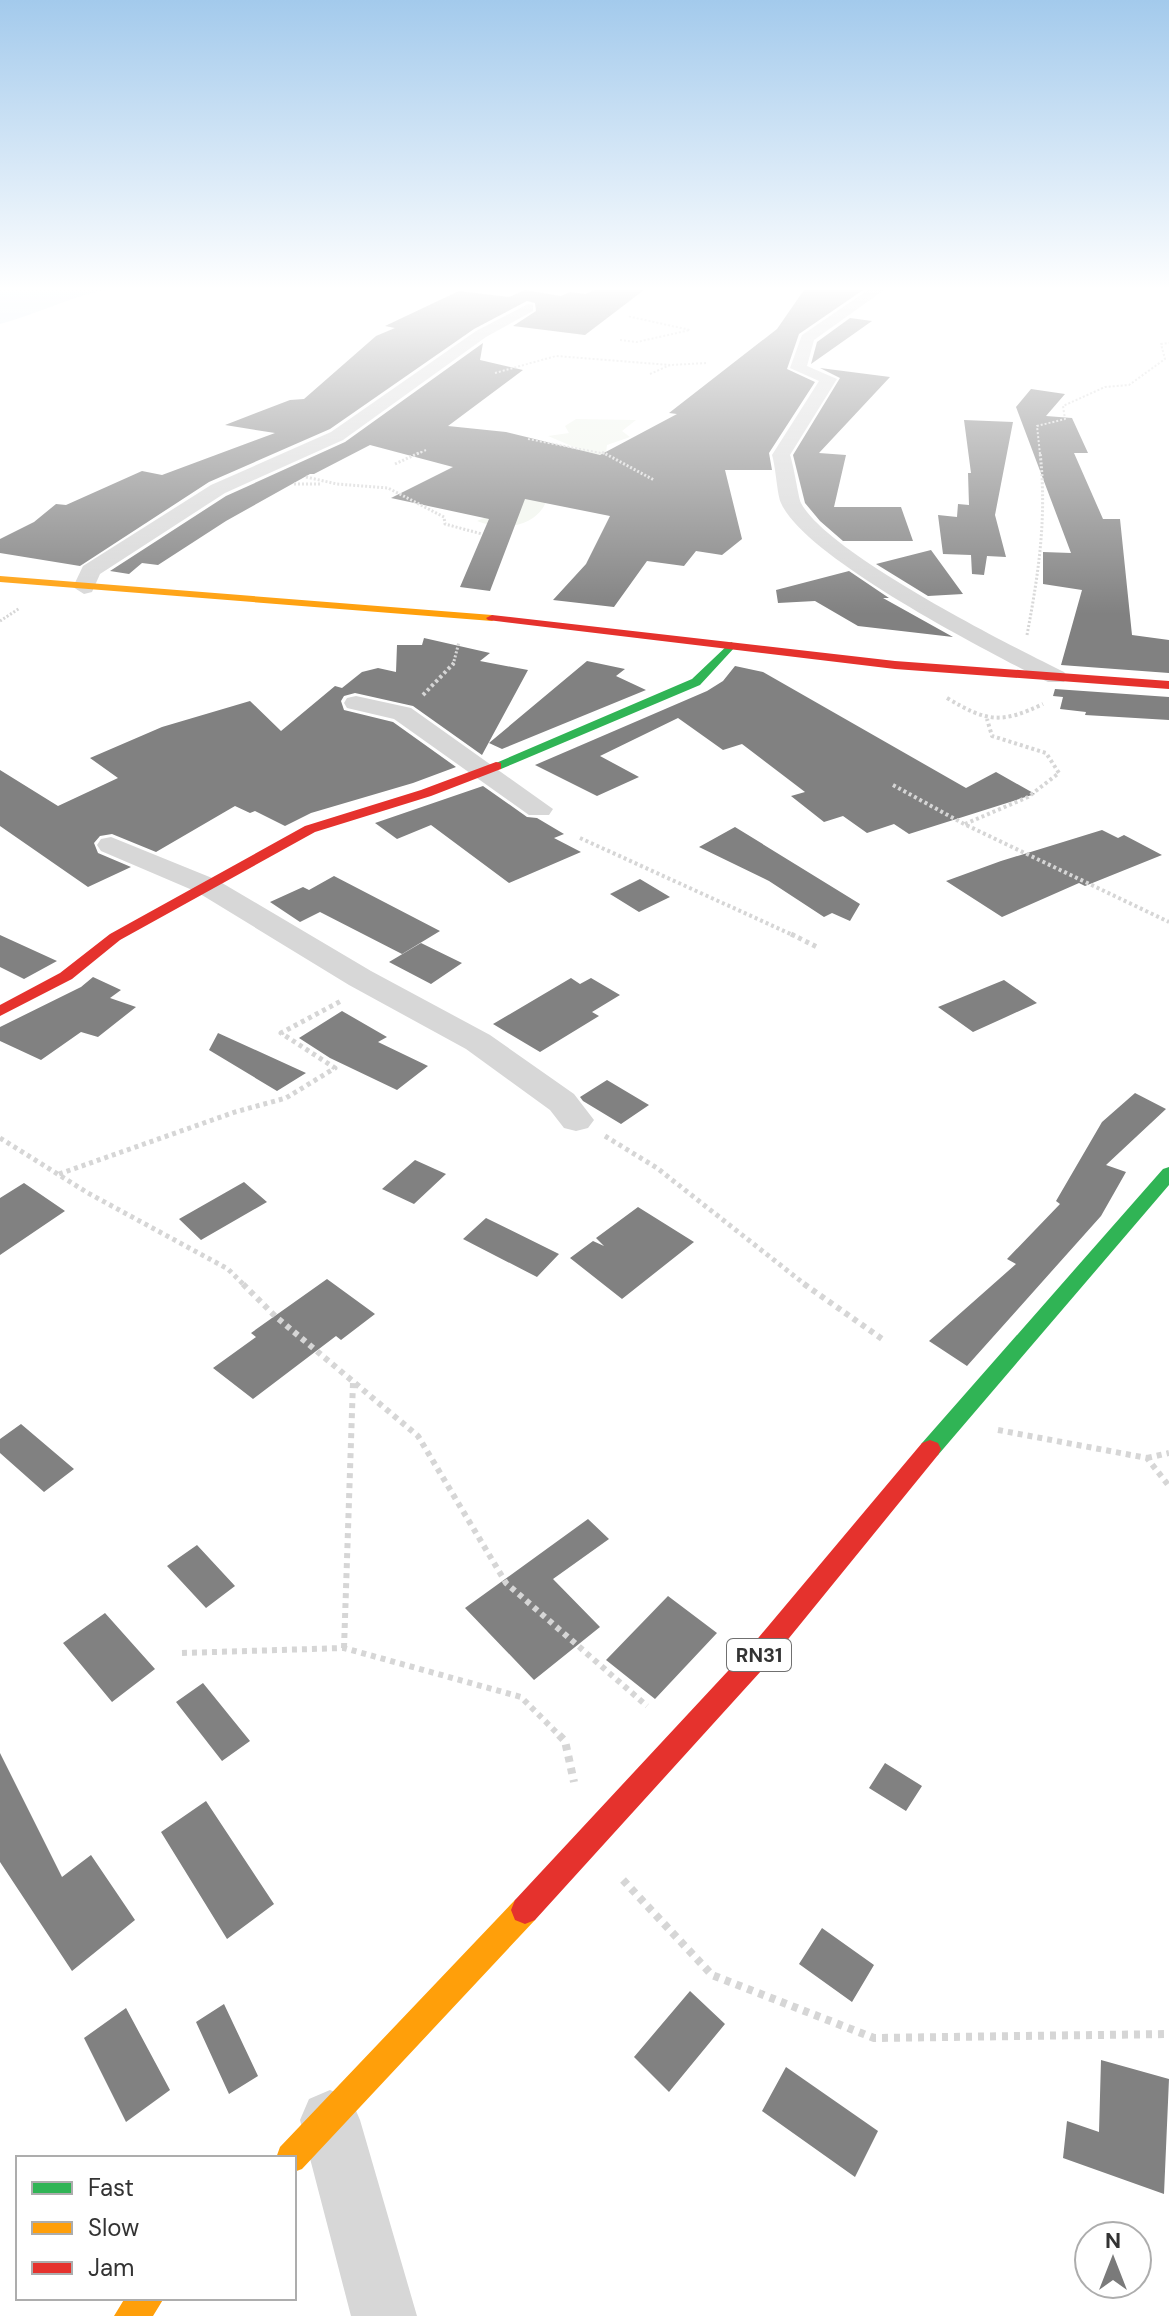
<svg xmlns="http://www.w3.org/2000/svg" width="1169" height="2316" viewBox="0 0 1169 2316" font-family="'DM Sans',sans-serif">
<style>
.green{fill:#f1f5ed}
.water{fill:#ddebf3}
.building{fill:#818181}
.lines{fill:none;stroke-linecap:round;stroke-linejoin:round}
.path-far5{stroke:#d6d6d6;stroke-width:2;stroke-dasharray:2 2;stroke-linecap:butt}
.path-far4{stroke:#d6d6d6;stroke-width:3;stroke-dasharray:2 2;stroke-linecap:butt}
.path-far3{stroke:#d6d6d6;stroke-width:4;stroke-dasharray:3 3;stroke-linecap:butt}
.path-far2{stroke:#d6d6d6;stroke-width:5;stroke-dasharray:4 4;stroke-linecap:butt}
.path-far1{stroke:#d6d6d6;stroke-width:6;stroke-dasharray:5 5;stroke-linecap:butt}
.path{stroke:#d6d6d6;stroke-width:8;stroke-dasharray:6 6;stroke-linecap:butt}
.street{fill:#d7d7d7;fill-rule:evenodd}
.fast{fill:#30b455;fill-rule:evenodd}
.slow{fill:#ff9f0a;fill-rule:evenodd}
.jam{fill:#e5322d;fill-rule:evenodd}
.labels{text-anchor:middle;stroke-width:8;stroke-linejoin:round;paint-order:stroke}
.shield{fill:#fff;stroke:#707070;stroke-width:2}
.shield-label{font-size:20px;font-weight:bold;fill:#333}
</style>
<rect width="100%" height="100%" fill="#fff"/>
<path class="green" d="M576 419 636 420 622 431 630 437 607 445 605 461 548 496C540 527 504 532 477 521L503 510 581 450 548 436 569 433 565 426Z"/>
<path class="water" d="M0 290H106C69 297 37 314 0 324Z"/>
<path class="building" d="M525 290 561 296 570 292 585 294 595 290H644L585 335 513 326 536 311 535 303 527 301 474 329 330 429 209 482 80 566 0 553V539L34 522 56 504 66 505 142 471 162 475 275 433 225 425 290 400 304 399 376 336 395 328 385 326 459 291 509 297Z
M804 290H863L799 334 787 369 815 382 769 453 772 470H725L742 539 722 555 696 551 684 566 647 561 614 607 553 600 586 564 610 516 525 499 490 591 460 587 489 519 391 498 453 467 370 445 314 474H310L226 521 158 565 142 563 129 574 110 571 226 496 345 442 483 343 480 360 523 370 448 426 506 432 600 455 677 414 669 413 777 329Z
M850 318 872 321 811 364 817 342Z
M820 368 890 377 819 453 846 455 834 507H901L913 541H843L820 521 805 503 793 455 840 378Z
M1031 389 1065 394 1046 416 1072 418 1088 453H1074L1103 519H1120L1132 635 1169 640V673L1061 665 1082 590 1043 584V552L1071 553 1016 407Z
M964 420 1013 422 995 515 1006 557 987 556 984 575 972 574 971 555 943 554 938 515 957 517 958 504 969 505 968 473H971Z
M931 550 963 594 928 596 876 564Z
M849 571 889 598H883L953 637 858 626 815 601 778 603 776 590Z
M424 638 490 653 480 661 528 670 482 755 413 706 355 693 344 696 341 701 344 710 393 722 456 767 413 783 311 813 285 826 255 811 250 813 235 806 156 852 112 834 100 836 94 843 98 853 131 867 88 887 0 826V770L58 806 118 778 90 758 162 727 250 701 281 731 335 686 342 688 362 672 378 668 396 672 397 645H422Z
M587 661 625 669 616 676 646 690 502 749 489 743Z
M735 666 763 672 966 788 996 772 1035 794 909 834 894 824 867 833 843 816 824 822 791 796 805 792 742 744 723 750 678 718 600 756 639 777 597 796 535 765 707 691 723 681Z
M1055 689 1169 697V720L1085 715 1086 712 1060 709 1063 697 1053 696Z
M483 786 527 817 537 818 564 834 554 838 581 852 509 883 431 825 397 839 375 823Z
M735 827 860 904 850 921 832 913 824 917 769 881 699 847Z
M1102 830 1118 838 1124 835 1162 855 1085 886 1079 883 1002 917 946 881 1001 861Z
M334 876 440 931 402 954 320 912 300 922 270 902 303 887 309 890Z
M640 879 670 897 639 912 610 894Z
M0 935 57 961 24 979 0 967Z
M421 943 462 963 431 984 389 962Z
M93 977 121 990 110 998 136 1007 98 1037 81 1032 41 1060 0 1041V1027L81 987Z
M571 978 580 984 591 978 620 995 592 1012 599 1016 540 1052 493 1024Z
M1004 980 1037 1003 973 1032 938 1007Z
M342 1011 387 1037 378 1042 428 1066 397 1090 330 1058 299 1038Z
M218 1033 306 1073 277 1091 209 1050Z
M607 1080 649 1105 621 1124 583 1101 580 1097Z
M1135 1093 1166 1109 1106 1165 1126 1172 1101 1216 967 1366 929 1341 1016 1264 1007 1259 1060 1204 1056 1201 1102 1122Z
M415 1160 446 1174 414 1204 382 1189Z
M244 1182 267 1202 201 1240 179 1219Z
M24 1183 65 1211 0 1255V1198Z
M638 1207 694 1242 622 1299 570 1258 593 1241 604 1246 596 1238Z
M486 1218 559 1254 537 1277 463 1239Z
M327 1279 375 1314 341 1340 336 1336 253 1399 213 1368 256 1337 251 1333Z
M21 1424 74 1469 44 1492 0 1453V1439Z
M588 1519 609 1539 553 1579 600 1627 534 1680 465 1608Z
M197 1545 235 1586 206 1608 167 1566Z
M668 1596 717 1633 655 1699 606 1660Z
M105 1613 155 1669 112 1702 63 1643Z
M203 1683 250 1741 222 1761 176 1702Z
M0 1753 62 1877 91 1855 135 1920 72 1971 0 1862Z
M885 1763 922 1786 906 1811 869 1788Z
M206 1801 274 1904 227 1939 161 1832Z
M822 1928 874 1965 852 2002 799 1964Z
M690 1991 725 2024 669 2092 634 2057Z
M224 2004 258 2076 229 2094 196 2022Z
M126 2008 170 2090 126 2122 84 2038Z
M1101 2060 1169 2079 1164 2194 1063 2158 1067 2121 1099 2132Z
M786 2067 878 2131 855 2177 762 2111Z"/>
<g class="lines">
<path class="path-far5" d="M620 340 637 342 690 330 627 316
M495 373 556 356 670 365
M650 374 670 365 707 363
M528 439 606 454
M417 454 426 450
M1040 454 1037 426 1065 419 1063 406 1105 387 1129 385 1165 359 1161 344 1169 343"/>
<path class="path-far4" d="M602 452 654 480
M395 464 421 452
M306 477 337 484 388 488 444 517 445 524 482 534
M294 484H320
M0 621 20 608
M1027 635C1039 571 1047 517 1040 452
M453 665 459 642"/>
<path class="path-far3" d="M423 695 454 663
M947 698C987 722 1001 724 1043 704
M893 785 964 824 1169 922
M965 824 1028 797 1059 773 1046 753 992 736 987 719
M580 838 795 936"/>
<path class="path-far2" d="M791 934 817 947
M605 1136 657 1168 807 1286
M0 1138 88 1193 228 1269 245 1286
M59 1174 235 1112 286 1098 335 1068 281 1033 341 1001"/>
<path class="path-far1" d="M243 1284 275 1316 418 1436 506 1583 647 1706
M804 1284 885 1341
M998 1430 1147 1458 1169 1486
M1147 1458 1169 1453
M344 1648 353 1382
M182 1653 344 1648 521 1697 561 1737"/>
<path class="path" d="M559 1735 565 1741 574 1782
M623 1880 712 1975 874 2038 1169 2034"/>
<path class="street" d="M868 290H884L814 340 807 366 837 379 790 455C794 466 798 496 801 503 827 553 1009 645 1064 672L1068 677 1064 682H1048C990 653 805 558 781 503 777 494 776 468 772 455L819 381 790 368 802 335Z
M528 304 533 305V311L486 337 343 440 225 493 100 574 92 592 84 594 73 587 83 566 211 485 331 432 476 331Z
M356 696 411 708 553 809 549 815H529L394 719 347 708 344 703 347 698Z
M111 837 217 880 371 971 490 1035 574 1094 594 1120 588 1128 576 1131 564 1128 550 1110 466 1049 349 985 197 892 101 851 97 845 101 839Z
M330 2090 351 2099 360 2120 417 2316H351L300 2120 309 2099Z"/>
<path class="fast" d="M731 642 737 645 735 647 700 685 501 769 489 766 692 679Z
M1169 1167V1185L938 1455 930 1458 922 1455 919 1449 922 1443 1163 1169Z"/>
<path class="slow" d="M0 576 492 615 498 618 492 621 0 582Z
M525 1896 535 1900 539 1910 535 1920 302 2169 294 2172V2158H276L280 2147 515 1900Z
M125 2298H164L153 2316H114Z"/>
<path class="jam" d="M492 615 895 661 1169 681V689L895 669 488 620 486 618Z
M496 762 501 763V769L431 796 315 832 120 940 72 979 0 1016V1005L60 973 110 934 305 826 421 790Z
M930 1440 938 1443 941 1449 938 1455 772 1659 535 1920 525 1924 515 1920 511 1910 515 1900 754 1643 922 1443Z"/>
</g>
<linearGradient id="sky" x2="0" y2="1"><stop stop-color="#a3caec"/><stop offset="0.47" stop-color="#fff"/><stop offset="1" stop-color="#fff" stop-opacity="0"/></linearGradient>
<rect width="1169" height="614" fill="url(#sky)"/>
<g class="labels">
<rect class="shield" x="727" y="1639" width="64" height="32" rx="6"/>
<g class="shield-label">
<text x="759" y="1662">RN31</text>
</g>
</g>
<rect x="16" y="2156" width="280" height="144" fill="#ffffff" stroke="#adadad" stroke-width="2"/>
<rect x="32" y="2182" width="40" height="12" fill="#30b455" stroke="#adadad" stroke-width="2"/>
<text x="88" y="2196" font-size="24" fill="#333333">Fast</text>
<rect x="32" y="2222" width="40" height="12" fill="#ff9f0a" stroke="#adadad" stroke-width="2"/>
<text x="88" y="2236" font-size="24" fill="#333333">Slow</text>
<rect x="32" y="2262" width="40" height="12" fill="#e5322d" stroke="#adadad" stroke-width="2"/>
<text x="88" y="2276" font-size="24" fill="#333333">Jam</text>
<g transform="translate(1113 2260)"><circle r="38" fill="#ffffff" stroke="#adadad" stroke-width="2"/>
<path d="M0-6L14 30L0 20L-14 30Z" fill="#7a7a7a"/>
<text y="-12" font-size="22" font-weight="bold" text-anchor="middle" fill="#333333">N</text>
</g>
</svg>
